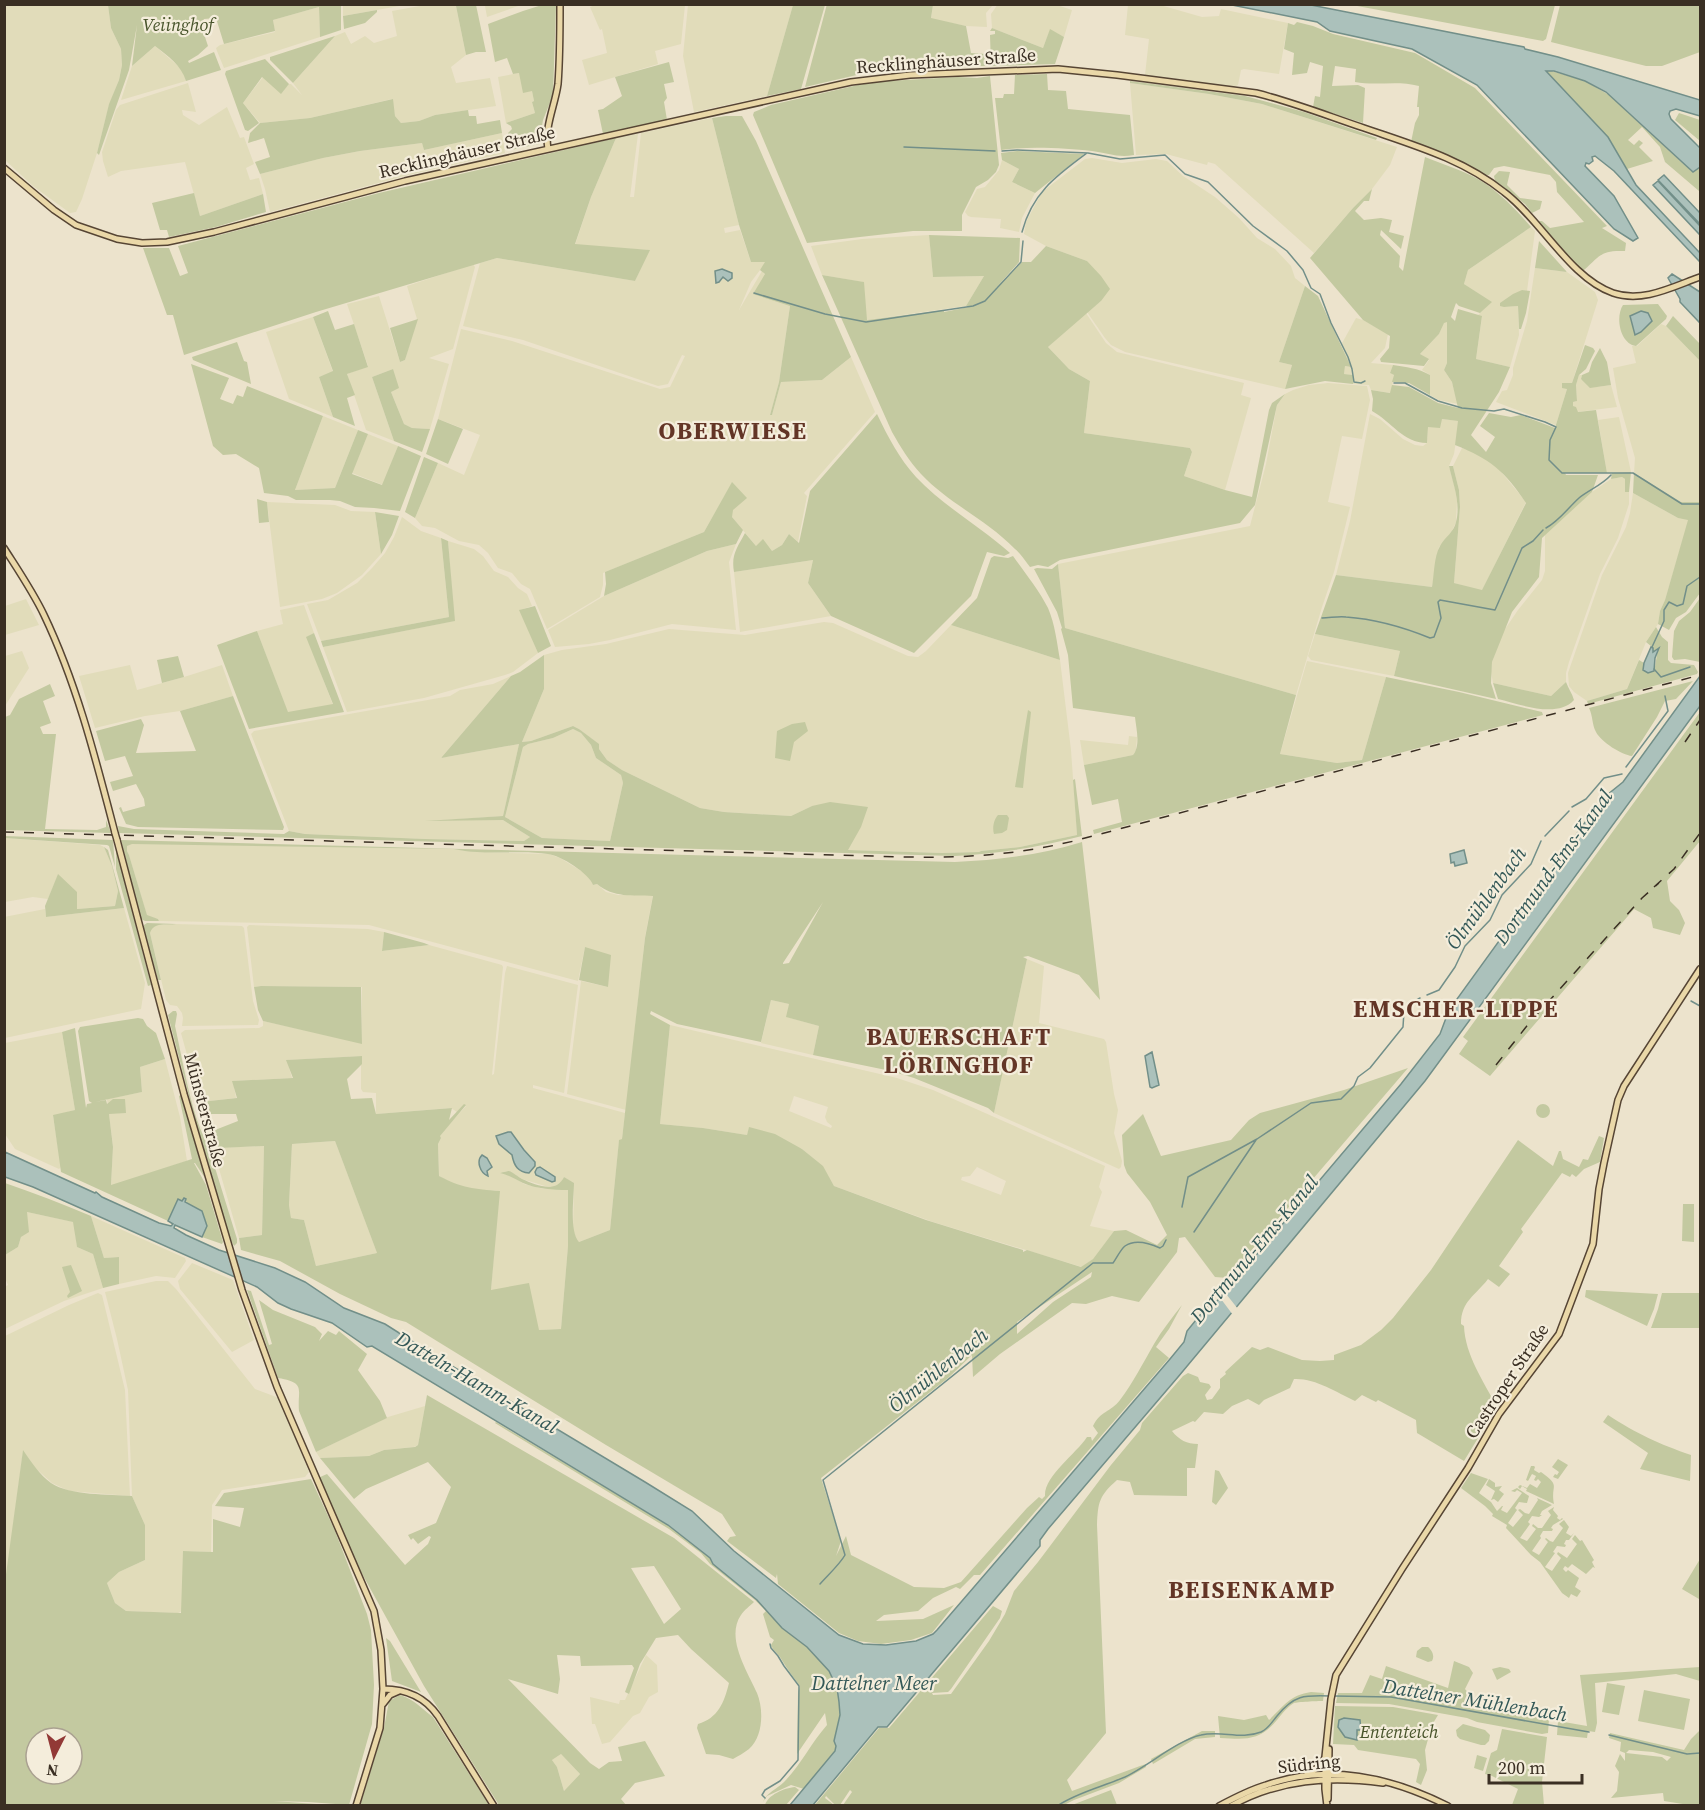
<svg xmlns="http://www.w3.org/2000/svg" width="1705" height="1810" viewBox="0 0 1705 1810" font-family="'Source Serif 4',serif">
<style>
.farmland{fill:#e1dcba;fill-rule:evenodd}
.green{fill:#c3c9a0;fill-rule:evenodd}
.water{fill:#abc1bb;stroke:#728f89;stroke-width:1.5}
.pier{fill:#ece3cc}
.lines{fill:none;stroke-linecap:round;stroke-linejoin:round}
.stream{stroke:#728f89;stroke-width:1.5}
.major-casing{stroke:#564534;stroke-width:8}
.major{stroke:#ead8a8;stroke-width:5}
.rail{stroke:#3a2f23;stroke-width:1.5;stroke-dasharray:10 10;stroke-linecap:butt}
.major-bridge-casing{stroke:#564534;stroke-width:8;stroke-linecap:butt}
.major-bridge{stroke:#ead8a8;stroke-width:5}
.labels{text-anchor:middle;stroke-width:4.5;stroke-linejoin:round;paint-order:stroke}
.park-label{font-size:18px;font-style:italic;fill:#48542b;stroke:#f4eddb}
.street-label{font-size:18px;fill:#3a2f23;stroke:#f4eddb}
.water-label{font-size:20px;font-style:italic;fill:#335857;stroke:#f4eddb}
.district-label{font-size:24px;font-weight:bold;letter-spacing:1.5px;fill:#633526;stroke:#f4eddb}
</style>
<rect width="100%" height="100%" fill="#ece3cc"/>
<path class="farmland" d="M488 4H521V5L487 17 485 6Z
M598 4 685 5 681 44 655 51 658 64 589 85 582 60 607 53 602 29 600 30 590 7Z
M998 4 1057 5 1072 10 1064 37 1050 30 1043 48 992 28 991 14Z
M4 5H108L111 28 121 49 122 65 119 80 109 105 97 153 82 199 76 212 70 213 33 186 5 160Z
M343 5V4L405 5 343 16Z
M425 5 456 6 466 55 451 67 456 83 490 78 496 106 435 115 419 121 401 123 395 116 392 99 310 118 260 123 243 103 263 77 281 93 289 84H291L302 95 293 83 335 36 345 32 351 44 365 36 374 43 397 36 392 11Z
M688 5H793L767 96 694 112 683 56Z
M933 5H993L986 13 987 27 966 26 931 19Z
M1128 5H1160L1202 17 1219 16 1221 9 1288 23 1279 74 1244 69 1241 70 1238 85 1234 87 1145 75 1149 39 1125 35Z
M319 7 320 37 224 68 217 51 216 48 220 45 275 32 273 20Z
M155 46 177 65 184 73 186 81 121 100 132 66Z
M519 73 532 91 534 101 532 102 535 113 506 123 498 77Z
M188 83 196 112 182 110 183 115 199 125 227 107 240 138 244 137 254 164 246 168 250 180 259 178 263 194 200 216 185 162 121 171 108 177 103 161 102 152 116 110 120 105Z
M1130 83 1209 94 1262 104 1397 147 1390 165 1372 189 1353 208 1314 253 1215 164 1208 162 1207 165 1166 154 1136 155Z
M712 118 739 225 724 228 725 233 740 230 751 262H766L751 282 739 310 762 271 790 306 779 382 770 415H772L781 382 822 380 851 357 875 412 804 493 807 496 798 542 789 534 782 545 772 551 756 546 732 517V483L704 532 603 573V585L600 597 547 629 530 589 521 584 512 573 498 568 488 553 479 545 459 541 435 528 422 526 415 518 438 463 464 475 480 435 438 419 461 329 512 341 660 389 670 387 685 356 682 355 668 384 658 386 523 340 463 326 480 263 497 258 635 281 649 250 575 245 591 197 616 138 638 134 630 197H634L641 133Z
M502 133 505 153 408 175 270 212 265 189 260 174 323 158 360 151 422 143 424 150Z
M1092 158 1122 163 1156 159 1167 161 1183 176 1215 197 1239 218 1257 238 1275 249 1291 266 1295 278 1305 286 1279 362 1292 365 1285 389 1125 352 1111 345 1105 338 1087 312 1101 301 1087 261 1046 246 1024 234 1026 222 1042 192 1085 159Z
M1002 160 1019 169 1012 182 1035 193 1022 218 1019 232 1000 228 1001 219 971 217 968 216 965 212 977 189 985 187 999 170Z
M1531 227 1535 231 1527 291 1522 290 1504 307 1518 306 1519 335 1510 367 1476 359 1482 317 1478 315 1491 302 1464 284 1468 270Z
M929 235 933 277 984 276 966 306 866 320 863 282 822 275 811 246 862 239Z
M473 264 475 267 453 349 429 358 449 364 430 429 412 428 404 424 391 392 393 369 372 377 394 441 366 430 347 374 368 366 347 304 379 296 400 362 405 360 417 319 407 286Z
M1535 268 1567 272 1595 292 1598 300 1572 383 1567 389 1556 425 1496 402 1502 391 1507 390 1513 375V368L1527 321Z
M1086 313 1106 343 1117 352 1244 383 1241 395 1251 398 1225 490 1184 476 1192 452 1190 448 1084 433 1090 381 1069 369 1048 347Z
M313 317 333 372 319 377 333 417 289 399 266 332Z
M1356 318 1363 320 1388 334 1385 348 1371 363 1393 365 1390 373 1394 375 1391 393 1371 390 1369 385 1353 384 1352 375 1344 374 1345 366 1350 367 1341 345Z
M1444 322H1448V340L1447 363 1444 370 1452 382 1458 404 1439 400 1430 395V375L1422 370 1429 360 1420 354 1439 334Z
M1661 324 1666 326 1700 361V502H1681L1634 473 1635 458 1618 398 1613 368 1636 363 1632 346H1637Z
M1579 375H1582L1581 379 1597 387 1611 385 1617 407 1577 412 1573 406 1572 402 1577 401 1576 385Z
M1328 383 1367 386 1370 400 1362 439 1342 436 1328 502 1350 507 1334 572 1322 607 1296 695 1065 628 1058 564 1250 526 1266 464 1277 405 1285 394 1293 390 1309 385Z
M1370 414 1380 419 1403 439 1415 445 1423 446 1427 443 1428 427 1442 419 1459 421 1454 454 1449 466 1455 488 1457 501 1456 522 1452 531 1439 547 1432 587 1336 575 1350 521Z
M323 416 358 430 335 488 295 490Z
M1619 417 1631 472 1607 473 1598 420Z
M368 434 398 446 383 485 352 473Z
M1462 448 1479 454 1498 468 1526 502 1482 591 1454 583 1460 507 1459 490 1453 466Z
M1622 477 1625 479 1626 483 1625 492H1629V504L1618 538 1600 574 1569 662 1566 673V682L1551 696 1493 683 1491 672 1492 662 1503 632 1518 610 1542 580 1545 571V535L1592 492 1611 479Z
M1633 493 1678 518 1689 519 1665 600 1660 611 1658 624 1646 642 1627 689 1587 701 1574 692 1569 686 1568 673 1602 575 1626 527 1630 513Z
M267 502 335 505 351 511 375 512 381 554 362 575 337 593 322 599 280 607Z
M402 517 421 531 441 538 449 617 321 641 307 604 328 600 357 583 372 568 385 553 394 537Z
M448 541 474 549 483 556 494 571 508 577 518 588 527 594 532 606 520 610 538 653 513 672 505 675 424 698 347 712 323 647 454 621Z
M736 544 729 562 736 630 672 624 610 640 589 644 555 647 548 630 604 596 707 551Z
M813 560 808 583 831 616 740 632 734 572Z
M26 599 39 625 5 635V606Z
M304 605 314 633 307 637 333 705 288 713 257 631 283 624 280 610Z
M824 622 833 623 908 656 918 657 926 651 951 625 1060 660 1071 750 1077 835 1020 847 981 851 979 852 942 853 848 850 812 806 791 816 724 812 700 808 622 770 607 760 599 749 598 744 579 729 573 726 531 741 522 742 544 689V655L562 650 606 644 669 629 745 635Z
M1315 634 1400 651 1394 676 1311 660 1308 656Z
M22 651 29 668 5 706V656Z
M1307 661 1386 677 1362 760 1337 763 1280 754Z
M130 665 137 690 184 677 222 665 233 696 180 711 145 716 95 728 79 676Z
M511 676 441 758 519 744 503 816 444 820H503L530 837 524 841 425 839 305 834 289 831 251 734 254 731 450 696 460 690 493 684Z
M573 729 581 733 591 745 596 758 621 775 623 783 610 841 542 838 505 817 523 747 528 744 553 738Z
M1129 736 1137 737 1136 750 1133 755 1084 765 1080 740 1128 745Z
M5 838 100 845 104 847 112 866 118 891 115 906 76 909 58 875 48 899 33 897 5 902Z
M132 843 453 849 476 852 549 854 560 858 583 872 592 880 593 885 597 884 606 892 618 895H653L645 937 626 1110 567 1094 581 981 608 987 585 947 578 981 369 925 159 921 158 919 147 916 129 855 127 851V846Z
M124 908 145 983 141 1009 5 1038 4 917 45 909 46 917Z
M176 924 242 926 244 928 253 1001 259 1020 258 1025 182 1026 183 1018 182 1013 177 1006 170 1005 166 1000 150 933 151 928 156 925Z
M249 925 368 929 384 932 382 951 429 945 502 965 503 967 492 1075 494 1074 505 973 507 966 578 985 564 1093 533 1085V1088L625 1113 622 1139 619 1141 610 1230 579 1242 576 1239 573 1230 574 1184 564 1177 561 1183 554 1187 545 1186 522 1179 509 1171 501 1173 510 1175 524 1184 544 1189H568V1246L561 1329 539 1330 491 1290 499 1191 469 1189 454 1184 439 1176 438 1144 441 1138 439 1136 444 1130 466 1106 464 1105 457 1112 451 1108 376 1114V1093L363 1092 361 1089V1056L287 1060 292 1078 233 1081 236 1098 200 1102 181 1033 185 1030 259 1028 263 1026V1021L362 1043V987L261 986 254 987 247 927Z
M1027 959 1044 966 1039 1023 1104 1039 1106 1042 1114 1094 1118 1110 1114 1133 1122 1161 1121 1167 1119 1169 994 1113Z
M771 1000 789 1004 787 1017 819 1026 813 1055 761 1043Z
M670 1025 897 1078 933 1090 1105 1166 1099 1187 1102 1192 1090 1226 1114 1231 1093 1259 1082 1267 933 1222 834 1186 822 1166 802 1149 749 1128 747 1135 703 1128 660 1124ZM794 1096 828 1107 825 1117 827 1122 832 1126 831 1128 789 1111ZM977 1167 1006 1181 1001 1195 961 1180 962 1177 970 1176Z
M62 1032 75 1110 53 1116 61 1167 59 1169 15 1149 5 1134V1043Z
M165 1059 180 1117 187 1161 111 1186 113 1146 107 1099 142 1092 140 1067Z
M335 1141 377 1253 316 1266 304 1220 291 1218 289 1205 292 1144Z
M264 1146 262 1235 239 1238 213 1148Z
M27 1212 74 1222 77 1247 93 1254 103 1288 64 1301 5 1329 4 1287 8 1285 5 1278V1255L18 1247 21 1237 25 1234Z
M91 1216 185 1258 186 1261 175 1278 156 1276 119 1284V1257L104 1258Z
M192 1263 233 1280 254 1340 232 1352 180 1289 178 1281Z
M156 1281H168L176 1289 255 1389 279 1398 309 1472 305 1477 222 1490 212 1505 211 1552 184 1551 182 1611 178 1613 126 1611 115 1603 107 1583 119 1572 145 1560V1525L132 1496 128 1390 117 1339 105 1292Z
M98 1293 102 1295 125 1390 130 1496 69 1491 52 1483 32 1465 23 1451 5 1589V1336L69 1305Z
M425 1406 418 1445 414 1447 384 1450 369 1456 320 1458 316 1452 388 1417Z
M646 1655 657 1665 658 1692 649 1697 640 1713 633 1716 610 1742 602 1744 595 1724H592L590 1697 619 1704 620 1700H625Z
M561 1754 580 1774 564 1791 557 1767 552 1760Z"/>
<path class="green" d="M545 4 556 5 553 95 543 120 539 144 511 150 508 133 512 129 511 126 506 123 535 113 532 102 534 101 532 91 523 93 519 73 513 74 507 58 495 62 488 24 523 11Z
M827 4 933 5 931 18 966 26 971 53 987 54 988 66H940L874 71 805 87Z
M108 5H341V30L320 37 319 7 273 20 275 31 224 44 216 18 204 19 201 25 208 46 198 55 188 61 189 63 214 52 221 70 186 81C181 65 168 56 155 46L132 66 137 25 129 70 99 155 97 153 109 104 119 80 122 65 121 49 111 28Z
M425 5H476L486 52H476L466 55 456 6Z
M793 5H825L801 89 767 96Z
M1352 5H1555L1546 39 1543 41Z
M1560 5H1700V52L1662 66H1646L1551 42Z
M377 10V12L365 23 344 29 343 16Z
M1297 22 1313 26 1333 34 1415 53 1475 88 1607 226 1602 228 1626 243 1625 251C1601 250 1601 255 1584 270H1580L1538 221H1542L1550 228 1584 222 1557 192 1556 182 1550 175 1504 166 1494 168 1489 175H1485L1448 155 1411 142 1415 123 1419 115V107H1417L1419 86C1398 80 1376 86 1355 82L1356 69 1335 66 1332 86 1358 85 1365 88 1363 123 1313 107 1315 96 1320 97 1323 66 1310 62 1307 73 1292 75 1294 53 1284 49 1288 23 1294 25Z
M992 28 1043 48 1050 29 1064 37 1055 64 991 66 990 35 995 34V31H990Z
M335 36 293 83 270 60V57Z
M265 59 289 84 281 94 262 77 243 103 259 123 248 131 245 130 225 74 226 71Z
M669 62 674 82 664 84 667 98 664 102 667 120 603 134 598 110 603 109 622 96 615 77Z
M1548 70 1585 81 1609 95 1691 171H1695L1700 167V190L1699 191 1665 162 1660 147 1642 127 1628 140 1634 145 1639 140 1643 143 1639 147 1653 161 1627 169 1608 137 1547 72Z
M1047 74 1048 90 1066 91 1068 109 1130 115 1134 155C1118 158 1108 153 1092 151 1065 148 1028 146 1001 150L995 98H1003L1004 94H1014L1015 75Z
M990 76 999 165 996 172 988 180 976 187 962 215V231H913L807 243 753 115 754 112 771 105 858 85 888 81 958 77 977 78Z
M1130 81 1245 96 1304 112 1377 138 1376 140 1262 104 1209 94 1130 83Z
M393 99 395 116 401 123 419 121 435 115 468 110 469 116H476L477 124 500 120 502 133 424 150 422 143 360 151 323 158 260 174 255 162 270 157 264 138 248 143 250 133 260 123 310 118Z
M1679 113 1700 120V141L1675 120Z
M726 116H742L756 141 851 357 822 380 781 382 772 415H770L779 382 790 306 753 294 765 274 760 270 765 262H751L739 225 712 118Z
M616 138 591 197 575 244 650 250 635 281 497 258 316 312 184 355 173 315H167L143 248H169L180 276 188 273 178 246 379 193Z
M1017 151 1084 154 1035 193 1012 182 1019 169 1002 160 1001 153Z
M1425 157C1445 165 1468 172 1486 184 1503 196 1518 212 1531 227L1468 270 1464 284 1492 302 1480 313 1459 306 1456 303 1451 317 1455 321 1458 309 1482 316 1476 359 1510 367 1499 392 1471 435 1486 452 1495 437 1480 426 1489 413 1511 417 1521 415 1555 428 1567 389 1562 388V383H1572L1585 345 1593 348 1595 351 1586 369 1579 375 1576 385 1577 401 1573 402V406L1576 407 1578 412 1596 410 1607 473H1565L1566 475H1598L1592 492 1542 538 1539 577 1512 612 1492 662 1491 683 1496 699 1394 676 1400 651 1315 634 1336 575 1432 587C1434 575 1434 556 1440 546 1445 537 1454 532 1456 522 1461 503 1453 484 1449 466H1453L1459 490 1460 507 1454 583 1482 590 1526 503C1505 471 1490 459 1455 445L1458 421 1442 419 1440 428 1428 427 1427 443C1403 443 1392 422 1372 411L1373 399 1371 390 1390 393 1392 385 1409 387 1438 403 1458 408 1452 382 1444 370 1447 363V322L1444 323 1439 334 1420 354 1429 359 1424 366 1381 362 1380 359 1389 348 1390 336 1363 320 1310 258 1353 208 1372 189 1369 201H1364L1355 211 1364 220 1381 218 1392 220 1389 232 1404 236 1401 249 1381 230 1380 235 1400 256 1399 267 1403 271Z
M1499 171 1510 172 1507 185 1520 198 1542 201 1540 209 1532 213 1525 204 1495 181 1494 176Z
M194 193 200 216 263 194 266 212 216 227 169 237 167 230H160L152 203Z
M929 235 1020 238 1019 262 996 288 1022 262H1031L1046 246 1087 261 1101 276 1110 289 1101 301 1048 347 1069 369 1090 381 1084 433 1190 448 1192 452 1184 476 1225 490 1252 497 1269 410 1272 403 1285 394 1277 405 1255 505 1240 523 1060 560 1048 567 1038 565 1030 567C1025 561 1021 554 1015 549 987 520 948 503 921 474 909 461 900 446 892 432L822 275 864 282 867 320 944 310V312L969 307V306H966L984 276 933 277Z
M1539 241 1567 272 1535 268Z
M1305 286 1318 296 1351 367 1345 366 1344 374 1353 375V384L1325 381 1285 389 1292 365 1279 362Z
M1522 290 1530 291 1526 313 1521 329H1519L1518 306 1504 307 1500 306V303L1513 294Z
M1658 304 1667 316 1666 319 1636 346C1620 344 1615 317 1623 305Z
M328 311 335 330 354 324 368 367 347 374 355 395 347 398 355 426 333 417 319 377 333 371 313 317Z
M1673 316 1700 344V361L1666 326Z
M418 319 405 360 400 362 390 328Z
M237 342 244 361 247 362 251 384 193 360 192 357Z
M1600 348 1607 362 1611 385 1590 388 1581 379 1582 375 1589 372 1592 362Z
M191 364 229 378 220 399 233 404 237 395 243 397 247 386 323 416 295 490 335 488 358 430 368 434 352 474 382 485 398 446 421 456 400 511 374 508 355 507 340 501 330 500H296L288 496 264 493 259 468 236 454 223 455 213 446Z
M1393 365C1406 367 1418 368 1430 375V395L1409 383 1392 382 1394 375 1390 373Z
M393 369 399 388 391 392 404 424 412 428 430 429 422 452 394 441 372 377Z
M877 414C888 437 899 458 916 477 943 506 980 526 1010 553L1004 556 987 552 971 596 914 653 831 616 808 583 813 560 734 572C731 555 737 548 745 533L756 546 763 539 772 551 782 545 789 534 799 543 810 491Z
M438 419 463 429 448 464 426 454Z
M424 457 438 463 415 518 405 512Z
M1631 472 1629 492H1625V479L1622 477 1611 479 1612 473Z
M1634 473 1681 502H1700V593L1686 612 1676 618 1669 630 1658 624 1660 611 1665 600 1688 520 1678 518 1633 493Z
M732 482 747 498 733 510 732 517 743 530 736 544 707 551 604 596 606 584 605 572 704 532Z
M257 499 267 502 269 522 259 523Z
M375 512 399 516 392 535 381 554Z
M441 538 448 541 455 621 323 647 321 641 449 617Z
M994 556 1008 558 1013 556C1025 573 1039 590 1048 608 1055 624 1057 643 1060 660L951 625 977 598 991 558Z
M1058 564 1065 628 1296 695 1280 754 1337 763 1362 760 1386 677 1459 692 1542 712 1543 715 1094 834 1093 830 1122 822 1118 799 1092 805 1084 765 1133 755C1141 745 1136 728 1135 717L1073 708 1068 655 1061 629 1062 628 1057 612 1034 569 1037 568 1052 569Z
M1700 598V662L1685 659 1674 660 1672 657 1674 631 1679 621 1690 612Z
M535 606 551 646 538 653 519 610Z
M1656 627 1662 637 1668 642V660L1671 663 1694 665 1698 672 1697 674 1588 704 1587 701 1627 689 1639 660 1644 663 1643 670 1655 667 1658 648 1653 652 1652 647 1646 642Z
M257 631 288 712 333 704 306 637 314 633 344 712 249 729 217 645Z
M544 655V689L522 742 531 741 573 726 579 729 599 744V749L607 760 622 770 700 808 724 812 791 816 812 806 830 802 868 807 861 827 848 850 942 853 979 852 981 851 1020 847 1077 835 1073 780 1075 779 1082 836C1040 847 998 854 955 856L119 833 118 826 134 829 284 834 289 831 305 834 425 839 524 841 530 837 503 820 425 821 503 816 519 744 441 758 511 676 520 672ZM573 729 581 733 591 745 596 758 621 775 623 783 610 841 542 838 505 817 523 747 528 744 553 738Z
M178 656 184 677 162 683 157 660Z
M1693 681 1676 699 1665 701 1657 717 1632 756C1622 755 1601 742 1596 732 1592 725 1593 716 1589 708Z
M1566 682C1568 688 1572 693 1574 700 1557 719 1519 704 1498 699L1493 683 1551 696Z
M50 684 55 696 43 701 51 723 40 727 43 734H56L45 829 97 830 106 827V820L111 833 5 830V717L10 715 19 699Z
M233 696 284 827 283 830 138 827 126 824 119 808 121 807 123 812 145 806 144 799 136 784 113 791 110 782 133 776 125 756 105 761 96 731 141 719 144 725 136 753 196 751 180 711Z
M1028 710 1031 712 1023 788 1015 787Z
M1700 712V841L1667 881 1670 901 1679 910 1685 923 1680 935 1653 928 1651 918 1634 909 1490 1076 1459 1054 1468 1041 1463 1037Z
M805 722 808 731 794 742 790 761 775 758 777 731 792 724Z
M998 815H1007L1009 818 1007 830 1002 833 994 834C992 828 994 819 998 815Z
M5 836 113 840 115 867 109 846 107 845 5 838Z
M121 840 955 862C998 860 1040 855 1082 842L1100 1000 1079 975 1028 956 1023 957 1027 959 994 1113 988 1108 914 1078 891 1071 813 1055 819 1026 786 1017 789 1004 771 1000 761 1042 677 1024 651 1011 650 1014 670 1025 660 1124 703 1128 747 1135 749 1127 775 1134 802 1149 823 1166 834 1186 926 1220 1023 1250V1252L1027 1250 1081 1267 1093 1259 1114 1231 1126 1230 1157 1245 1167 1235 1150 1202 1127 1173 1124 1165 1122 1135 1143 1114 1161 1156 1231 1140 1249 1120 1260 1113 1344 1090 1408 1068 1228 1278 1215 1277 1185 1237 1179 1238 1177 1252 1139 1302 1112 1296 1086 1304 1072 1303 1000 1354 973 1377 972 1355 948 1378 821 1478 841 1541 836 1556 846 1536 851 1555 914 1587 944 1588 961 1582 1027 1508 1039 1497 1042 1499 1045 1496C1044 1476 1076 1454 1087 1437H1091L1092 1441 1098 1433 1093 1426C1101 1410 1110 1413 1120 1400 1133 1383 1143 1363 1154 1344 1162 1330 1172 1318 1182 1305L1169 1329 1156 1347 1169 1358 980 1575H974L960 1589 956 1587 933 1598 918 1611 884 1615 876 1621 923 1619 954 1605 932 1633 911 1640 881 1644 858 1641 839 1633 778 1584 777 1574 776 1578 727 1541 730 1537 736 1536 722 1514 606 1445 406 1322 391 1318 340 1294 280 1261 241 1250 239 1238 262 1235 264 1146 220 1148 212 1142 209 1137 210 1132 238 1121 236 1114H204L200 1102 237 1098 232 1081 293 1078 286 1060 362 1056V1064L347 1079 351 1099 372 1098 376 1114 452 1108 449 1120 464 1104 466 1105 440 1136 441 1138 438 1144 439 1176C462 1188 474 1189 500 1191L491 1290 529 1283 539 1330 561 1329 568 1246V1190C553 1190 537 1189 523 1183 515 1179 509 1175 500 1173 500 1173 508 1171 509 1171 513 1172 518 1177 522 1179 536 1185 556 1194 564 1177L574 1183C574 1198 569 1231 579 1242L610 1230 619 1140 622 1139 645 938 653 896C632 895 614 898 597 884L593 885C590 874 560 855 548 854 525 850 500 854 477 852 469 852 461 850 453 849L132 844 127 846V851L129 855 147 915 158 919 159 921H145L141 919ZM823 902 789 963 783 964V963ZM335 1141 377 1253 316 1266 304 1220 291 1218 289 1205 292 1144ZM1092 1272 1091 1277 1053 1302 1017 1334V1322Z
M104 847 108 850 124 908 46 917 45 906 58 874 77 892V909L115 906 118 891 112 866Z
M116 849 151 985 148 986 116 869Z
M147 923 176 924C167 926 154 921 150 933L161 980H158L144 929V925Z
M384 932 424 943 429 945 382 951Z
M585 947 611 955 608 987 579 980Z
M261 986 361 987 362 1044 263 1021 258 1010 254 987Z
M173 1011H176L177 1014 175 1026C183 1061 191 1115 208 1145L237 1239V1243L234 1246 230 1238 199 1135 168 1015Z
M138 1018 143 1019 147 1026 156 1033 165 1059 140 1067 142 1092 95 1102 106 1100 107 1104 113 1099H125L126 1113 109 1114 113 1147 111 1185 192 1159 179 1096 181 1095 205 1178 195 1163H194L206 1185 223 1242 222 1244 202 1237 207 1225 184 1202 185 1199 183 1201 178 1199 168 1221 61 1172 53 1115 75 1110 62 1032 75 1028 86 1108 87 1104 92 1103 89 1101 78 1031 80 1027Z
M1536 1111a7 7 0 1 1 14 0a7 7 0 1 1-14 0Z
M1599 1136 1604 1138 1600 1162 1584 1169 1576 1177 1572 1174 1570 1177 1562 1173 1521 1229 1523 1232 1499 1266 1510 1274 1499 1287 1488 1279C1476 1295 1461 1301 1461 1324L1464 1326C1465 1355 1484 1382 1497 1407L1464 1461 1417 1433 1416 1420 1378 1400 1376 1402 1362 1395 1355 1401C1336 1392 1315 1378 1294 1379L1290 1388 1264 1400 1259 1405 1248 1399 1232 1406 1223 1414 1204 1412 1195 1422 1193 1421 1172 1431C1179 1440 1187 1444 1198 1444L1195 1468H1187V1496L1134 1495 1130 1482 1117 1480C1099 1496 1098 1502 1097 1525L1106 1733 1067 1780 1072 1791 1140 1766 1146 1764V1767L1119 1783 1074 1800 1064 1805H843L852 1792 850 1790 840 1805 834 1804 826 1796 825 1798 834 1805 814 1806 879 1728H889L993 1606 1002 1611 1000 1618 951 1689 948 1692 932 1693 933 1695 951 1694 989 1641 1005 1614 1014 1591 1038 1562 1111 1465 1140 1430 1142 1423 1183 1376 1188 1373 1198 1377 1200 1382 1209 1384 1211 1387 1205 1395 1207 1400 1212 1399 1220 1388V1379L1226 1374 1225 1372 1252 1347 1260 1350 1268 1347 1302 1360 1320 1361 1334 1360V1355L1361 1345 1381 1330 1393 1318 1431 1270 1518 1140 1553 1166 1559 1151H1561L1563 1159 1579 1167 1583 1159 1588 1160Z
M5 1183C34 1193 63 1204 91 1216L104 1258 119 1257V1284L103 1288 93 1254 77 1247 73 1222 27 1212 29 1232 21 1237 18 1247 5 1255Z
M1683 1204H1694V1242L1682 1241Z
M71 1265 82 1291 68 1298 67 1296 70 1292 62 1267Z
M247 1290 251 1291 269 1345 272 1344 259 1300 273 1310 315 1327 322 1334 319 1341 328 1331 336 1335 339 1331 367 1354 358 1370 380 1401 387 1418 316 1452 299 1411C297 1389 307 1383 278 1378Z
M1586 1290 1658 1294 1654 1309 1647 1326 1585 1297Z
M1662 1293H1700V1328H1651L1658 1309Z
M427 1395 674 1538 754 1602C750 1606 744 1610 741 1615 725 1638 748 1672 757 1693 764 1710 763 1737 749 1749 744 1753 738 1756 733 1759L719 1755 706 1754 697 1728 698 1724C718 1718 724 1703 729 1683L691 1649 678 1635 656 1638 640 1664 629 1694 625 1692 634 1668 632 1665 581 1666 580 1656 557 1655 560 1679 558 1694 508 1679 590 1763 599 1769 609 1762 622 1761 618 1747 645 1741 665 1776 635 1783 621 1799 626 1805H499L424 1686 360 1570 318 1478 327 1474 405 1565 428 1544 431 1537 429 1536 418 1544 413 1538 411 1540 408 1535 436 1523 451 1487 428 1462 366 1489 354 1499 320 1458 369 1456 384 1450 415 1447 418 1445ZM654 1566 681 1609 664 1624 631 1568ZM561 1754 580 1774 564 1791 557 1767 552 1760Z
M1608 1415C1637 1434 1659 1444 1691 1455L1690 1481 1640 1469 1648 1453 1603 1422Z
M496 1422 668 1525 710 1558 713 1564 757 1600 782 1628 807 1647 829 1671 837 1688 839 1702 840 1715 834 1741 836 1746 835 1751 804 1789 791 1785 767 1796 763 1802C767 1792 776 1790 784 1782 801 1765 811 1743 827 1725L825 1713 797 1754 798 1692 800 1686C793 1677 786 1667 780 1657 776 1652 773 1650 771 1645L774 1640 770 1637 763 1614 766 1611 755 1600 710 1564 701 1553 669 1529 495 1423Z
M23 1450C31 1462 40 1475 51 1483 70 1496 109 1494 132 1496L145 1525V1560L119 1572 107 1583 115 1603 126 1611 181 1613 183 1551 213 1552V1519L240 1527 244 1508 215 1506 224 1493 311 1479 335 1531 367 1614 371 1630 374 1685 372 1724 349 1805 308 1802 274 1801 330 1805 5 1806 4 1589ZM36 1738H72V1774H36Z
M1558 1459 1568 1465 1558 1479 1553 1477 1555 1474 1557 1475 1559 1472 1552 1467Z
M1531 1466H1534L1535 1467 1534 1470 1539 1473 1541 1472C1562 1487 1550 1484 1554 1504L1526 1491 1527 1489 1522 1486 1520 1489 1518 1487 1520 1485 1527 1488 1530 1484 1537 1488 1541 1482 1538 1479 1536 1481 1534 1480 1536 1476 1532 1474 1528 1481 1526 1480Z
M1215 1470 1219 1471 1228 1488 1216 1505 1212 1502Z
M1471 1473 1488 1479 1479 1493 1491 1502 1497 1511 1502 1506H1503L1501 1510 1507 1513 1522 1493 1517 1490 1515 1492 1511 1491 1517 1488 1529 1496 1527 1503 1519 1502 1515 1508 1517 1510 1508 1523 1513 1527 1523 1515 1518 1510 1520 1509 1525 1513 1529 1514 1538 1500 1537 1498 1552 1505 1542 1511 1540 1515H1542L1539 1517 1532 1516 1528 1522 1530 1524 1520 1538 1527 1541 1536 1529 1532 1526 1533 1524 1538 1528H1542L1551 1515 1548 1511 1554 1507 1553 1510 1558 1516 1557 1518 1560 1520 1562 1518 1563 1519 1553 1525 1551 1528 1553 1529 1552 1531H1543L1540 1536 1541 1538 1532 1551 1539 1555 1548 1542 1545 1539 1546 1538 1550 1541 1553 1542 1563 1528 1559 1524 1564 1520 1569 1527 1566 1533 1571 1536 1574 1533 1569 1540H1566L1564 1544 1566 1545 1565 1547 1557 1546 1553 1552 1555 1553 1545 1567 1552 1571 1561 1558 1557 1554 1558 1552 1567 1558 1577 1544 1572 1539 1575 1535 1580 1541 1582 1540 1594 1560 1592 1562 1595 1568 1593 1567 1586 1574 1572 1564 1568 1568 1565 1566 1563 1569 1566 1572 1568 1570 1579 1578 1575 1587 1581 1591 1577 1597 1571 1594 1569 1598 1562 1593 1540 1562 1531 1555 1506 1528 1507 1525 1492 1516 1493 1514 1485 1506 1461 1488Z
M1489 1479 1495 1483V1487L1502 1486 1499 1490 1504 1494 1498 1502 1494 1499 1491 1500 1495 1491 1486 1485Z
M1700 1559V1602L1699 1599 1682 1589Z
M386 1638 390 1641 421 1692 392 1681Z
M1422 1647H1428C1432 1650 1435 1656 1432 1661L1428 1662 1416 1657 1417 1651Z
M1454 1661 1469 1667 1473 1673 1465 1689 1475 1702 1508 1708V1712L1549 1719 1548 1733 1542 1734 1477 1722 1467 1718 1389 1704 1336 1703 1338 1693H1362L1370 1675 1382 1679 1386 1666 1448 1688Z
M1500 1667 1509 1669 1511 1672 1497 1680 1492 1669Z
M1700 1667V1681L1676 1674 1595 1683 1597 1723 1595 1732 1588 1731 1587 1738 1557 1735 1558 1721 1587 1726 1580 1675Z
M1607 1683 1625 1686 1619 1715 1602 1712Z
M1644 1690 1690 1699 1684 1730 1638 1721Z
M1311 1692 1324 1693 1323 1701C1317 1701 1297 1702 1294 1703 1288 1706 1281 1715 1277 1720 1259 1742 1245 1739 1220 1738L1218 1716 1244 1720 1266 1715 1269 1720C1284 1706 1290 1695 1311 1692Z
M400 1695C415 1700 421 1708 433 1717L489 1805 360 1806 384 1728 389 1701Z
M1335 1706 1393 1707 1438 1715 1432 1725 1425 1750 1427 1770 1421 1785 1416 1782 1420 1764 1416 1759 1358 1750 1354 1745 1333 1744Z
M1463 1724 1485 1730 1490 1735 1489 1741 1485 1745H1481L1460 1739 1457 1736 1456 1730Z
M1502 1729 1547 1737 1542 1782 1544 1805H1512L1518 1789 1490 1775 1485 1774 1491 1753 1497 1750Z
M1700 1730V1805H1689L1664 1801 1663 1793 1611 1798 1617 1791 1619 1772 1615 1766 1620 1754 1625 1761V1753L1620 1751 1621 1742 1609 1738 1610 1733 1684 1750 1691 1739ZM1629 1750 1653 1752 1671 1757 1667 1761 1662 1757 1626 1753Z
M1202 1731H1215V1737L1195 1739 1153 1764 1151 1759Z
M1477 1755 1487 1758 1483 1771 1474 1768Z
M795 1787 799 1790 786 1805H765C768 1795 784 1788 795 1787Z
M1111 1790 1117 1805H1072Z"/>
<path class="water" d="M1232 5H1311L1524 47 1525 49 1558 57 1700 100V116L1676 109 1670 111 1669 114 1671 119 1700 148V167L1693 172 1606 92 1585 81 1554 71H1546L1608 137 1636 185 1700 253V262L1614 171 1595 156 1592 157 1593 161 1589 164 1586 163 1585 166 1614 196 1638 238 1633 241 1614 229 1477 85 1412 49 1330 31 1317 22Z
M1664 175 1700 213V224L1658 180Z
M1658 181 1700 226V235L1653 185Z
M722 269 732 273V278L728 281 723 277 719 282 716 283 715 271Z
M1672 274 1700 292V323L1680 302V299L1668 278Z
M1641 311 1648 313 1652 321 1641 332 1635 335 1630 316Z
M1651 647 1653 648V652L1659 648 1655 658 1654 671 1648 673 1643 670 1644 663Z
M1700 676V706L1425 1081 1178 1377 1048 1529 1040 1540V1546L898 1714 887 1727H878L813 1805H790L835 1751 836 1746 834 1741 840 1715 839 1702 837 1688 829 1671 807 1647 782 1628 757 1600 713 1564 710 1558 668 1525 372 1346 367 1347 332 1323 291 1309 278 1303 257 1287 33 1187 5 1177V1152L95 1193 96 1192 102 1197 159 1223 171 1226 173 1224 168 1221 178 1199 182 1201 184 1198 186 1199 185 1202 202 1211 207 1226 202 1237 175 1225 174 1228 186 1235 219 1250 275 1268 305 1282 344 1308 385 1324 437 1357 645 1482 692 1511 734 1551 839 1635 863 1644 886 1645 916 1641 933 1634 937 1630 1170 1359 1184 1342 1187 1331 1209 1304 1217 1301 1225 1292 1401 1084 1440 1034 1449 1010 1602 799 1623 782Z
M1464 850 1467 863 1455 866 1454 862 1451 863 1450 854Z
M1152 1052 1159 1085 1152 1088 1150 1087 1145 1056Z
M508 1132H511L524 1150 535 1162V1166L529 1173C518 1172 514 1166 512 1155L499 1144 496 1136Z
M482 1155 487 1158 492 1167 487 1171 488 1176C480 1173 476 1161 482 1155Z
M540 1167 555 1177V1181L552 1182 536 1175 535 1172 537 1168Z
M1344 1718 1360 1720 1361 1730H1357V1740L1345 1737 1338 1727 1339 1720Z"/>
<path class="pier" d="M1223 1290 1238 1309 1233 1315 1218 1295Z"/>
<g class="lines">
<path class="stream" d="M904 147 995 151
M1002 151 1017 150 1088 153 1120 159 1165 155 1185 174 1208 182 1253 226 1287 251 1303 270 1311 288 1320 294 1331 323 1348 357 1352 369 1354 382 1361 383 1365 381
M1022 232C1032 193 1056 176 1087 153
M754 293 825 314 866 322 973 306 985 301 1021 262 1023 241
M1394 383H1405L1438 401 1462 408 1494 411 1504 409 1545 422 1556 427 1550 440 1549 460 1562 473H1633L1682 504H1700
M1546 528C1559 521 1567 509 1579 498 1589 490 1602 485 1611 475
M1322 618C1330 618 1338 616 1346 617 1375 619 1403 627 1430 638L1434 637 1441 618 1438 602 1440 600 1495 610 1522 548 1533 541 1543 530
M1652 647 1664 621V610L1669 602 1677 606 1683 604 1687 586 1700 577
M1654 669 1661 677
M1661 677 1690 667
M1626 767 1668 711 1665 696
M1572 807 1586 799 1604 778 1622 774
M1545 836 1569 811
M1427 995 1439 990 1455 967 1465 946 1490 920 1502 895 1531 864 1541 841
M1691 1001 1700 1006
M1182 1207 1188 1177 1257 1139 1311 1103 1341 1099 1354 1086 1358 1077 1370 1068 1403 1027 1404 1011 1408 1005 1420 998
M1194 1232 1256 1140
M820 1584C828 1575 840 1564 845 1555L823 1480 1093 1263H1113C1117 1258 1120 1250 1125 1246 1135 1239 1149 1243 1160 1248L1163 1246 1166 1240
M1334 1696 1391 1697 1589 1732
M1609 1735 1687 1754 1700 1753
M765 1798 762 1795 765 1790 780 1781 798 1760 799 1686 784 1666 778 1656 771 1648 770 1644
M1057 1806C1078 1792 1102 1787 1125 1777 1148 1766 1178 1740 1201 1735 1221 1730 1241 1740 1261 1732 1268 1729 1272 1722 1277 1716 1294 1695 1304 1695 1330 1696"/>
<g class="major-casing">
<path id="major" d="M548 149C544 127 555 106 558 84 560 58 560 31 560 4
M4 168 54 210 76 225 117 239 142 243 167 242 214 232 405 181 851 82 910 75 1058 69 1117 75 1256 93C1293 102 1328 116 1364 128 1413 145 1463 159 1504 192 1541 220 1570 278 1613 293 1643 303 1672 287 1700 277
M4 548C18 570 33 592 44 615 77 684 96 760 115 833
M117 840 184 1094 242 1290 277 1387 374 1611 381 1650 383 1689C406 1689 425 1697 438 1716L494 1806
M383 1704 390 1695 399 1691
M1307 1774 1319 1767 1324 1759
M1328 1799 1329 1749
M356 1806 380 1728 383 1689
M1219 1806C1234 1798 1249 1790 1266 1785 1329 1763 1390 1777 1448 1806
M1231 1806C1279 1779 1330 1776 1383 1783
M1327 1806 1325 1789V1757L1331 1699 1336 1675 1402 1569 1468 1468 1499 1414 1559 1334 1593 1244 1599 1189 1604 1163 1618 1100 1624 1086 1700 969"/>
</g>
<use href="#major" class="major"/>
<path class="rail" d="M1685 742 1700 720
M4 832 906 857C966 858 1015 855 1074 841L1700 675
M1654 887 1674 869 1700 833
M1496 1065 1530 1022 1642 898 1659 883"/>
<g class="major-bridge-casing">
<path id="major-bridge" d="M115 833 117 840"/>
</g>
<use href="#major-bridge" class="major-bridge"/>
</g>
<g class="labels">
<g class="park-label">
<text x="178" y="31">Veiinghof</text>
<text x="1399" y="1738">Ententeich</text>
</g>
<g class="street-label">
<text transform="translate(946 61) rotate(-4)" y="6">Recklinghäuser Straße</text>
<text transform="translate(467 152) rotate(-13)" y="6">Recklinghäuser Straße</text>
<text transform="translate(205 1110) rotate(75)" y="6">Münsterstraße</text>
<text transform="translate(1507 1381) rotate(-56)" y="6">Castroper Straße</text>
<text transform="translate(1309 1764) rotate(-6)" y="6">Südring</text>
</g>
<g class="water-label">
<text transform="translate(1553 867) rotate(-54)" y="7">Dortmund-Ems-Kanal</text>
<text transform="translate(1486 898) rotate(-54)" y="7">Ölmühlenbach</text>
<text transform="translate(1254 1249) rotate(-50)" y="7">Dortmund-Ems-Kanal</text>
<text transform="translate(938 1370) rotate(-39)" y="7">Ölmühlenbach</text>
<text transform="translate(477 1382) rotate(30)" y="7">Datteln-Hamm-Kanal</text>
<text x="874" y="1690">Dattelner Meer</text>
<text transform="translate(1475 1700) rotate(9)" y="7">Dattelner Mühlenbach</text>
</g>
<g class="district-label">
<text x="733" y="439">OBERWIESE</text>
<text x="1456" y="1017">EMSCHER-LIPPE</text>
<text x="959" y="1045">BAUERSCHAFT<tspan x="959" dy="28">LÖRINGHOF</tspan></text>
<text x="1252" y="1598">BEISENKAMP</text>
</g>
</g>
<rect width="1705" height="1810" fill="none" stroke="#3a2f23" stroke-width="12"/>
<g transform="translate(54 1756) rotate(186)"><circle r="28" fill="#f4eddb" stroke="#aaa191" stroke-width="1.5"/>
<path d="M0-4.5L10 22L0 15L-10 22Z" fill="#923936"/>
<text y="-9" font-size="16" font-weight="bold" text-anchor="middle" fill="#3a2f23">N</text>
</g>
<path d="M1489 1774v9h93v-9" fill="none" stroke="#3a2f23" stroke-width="3"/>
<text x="1498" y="1774" font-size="18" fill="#3a2f23" stroke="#f4eddb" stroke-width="4.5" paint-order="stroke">200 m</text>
</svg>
